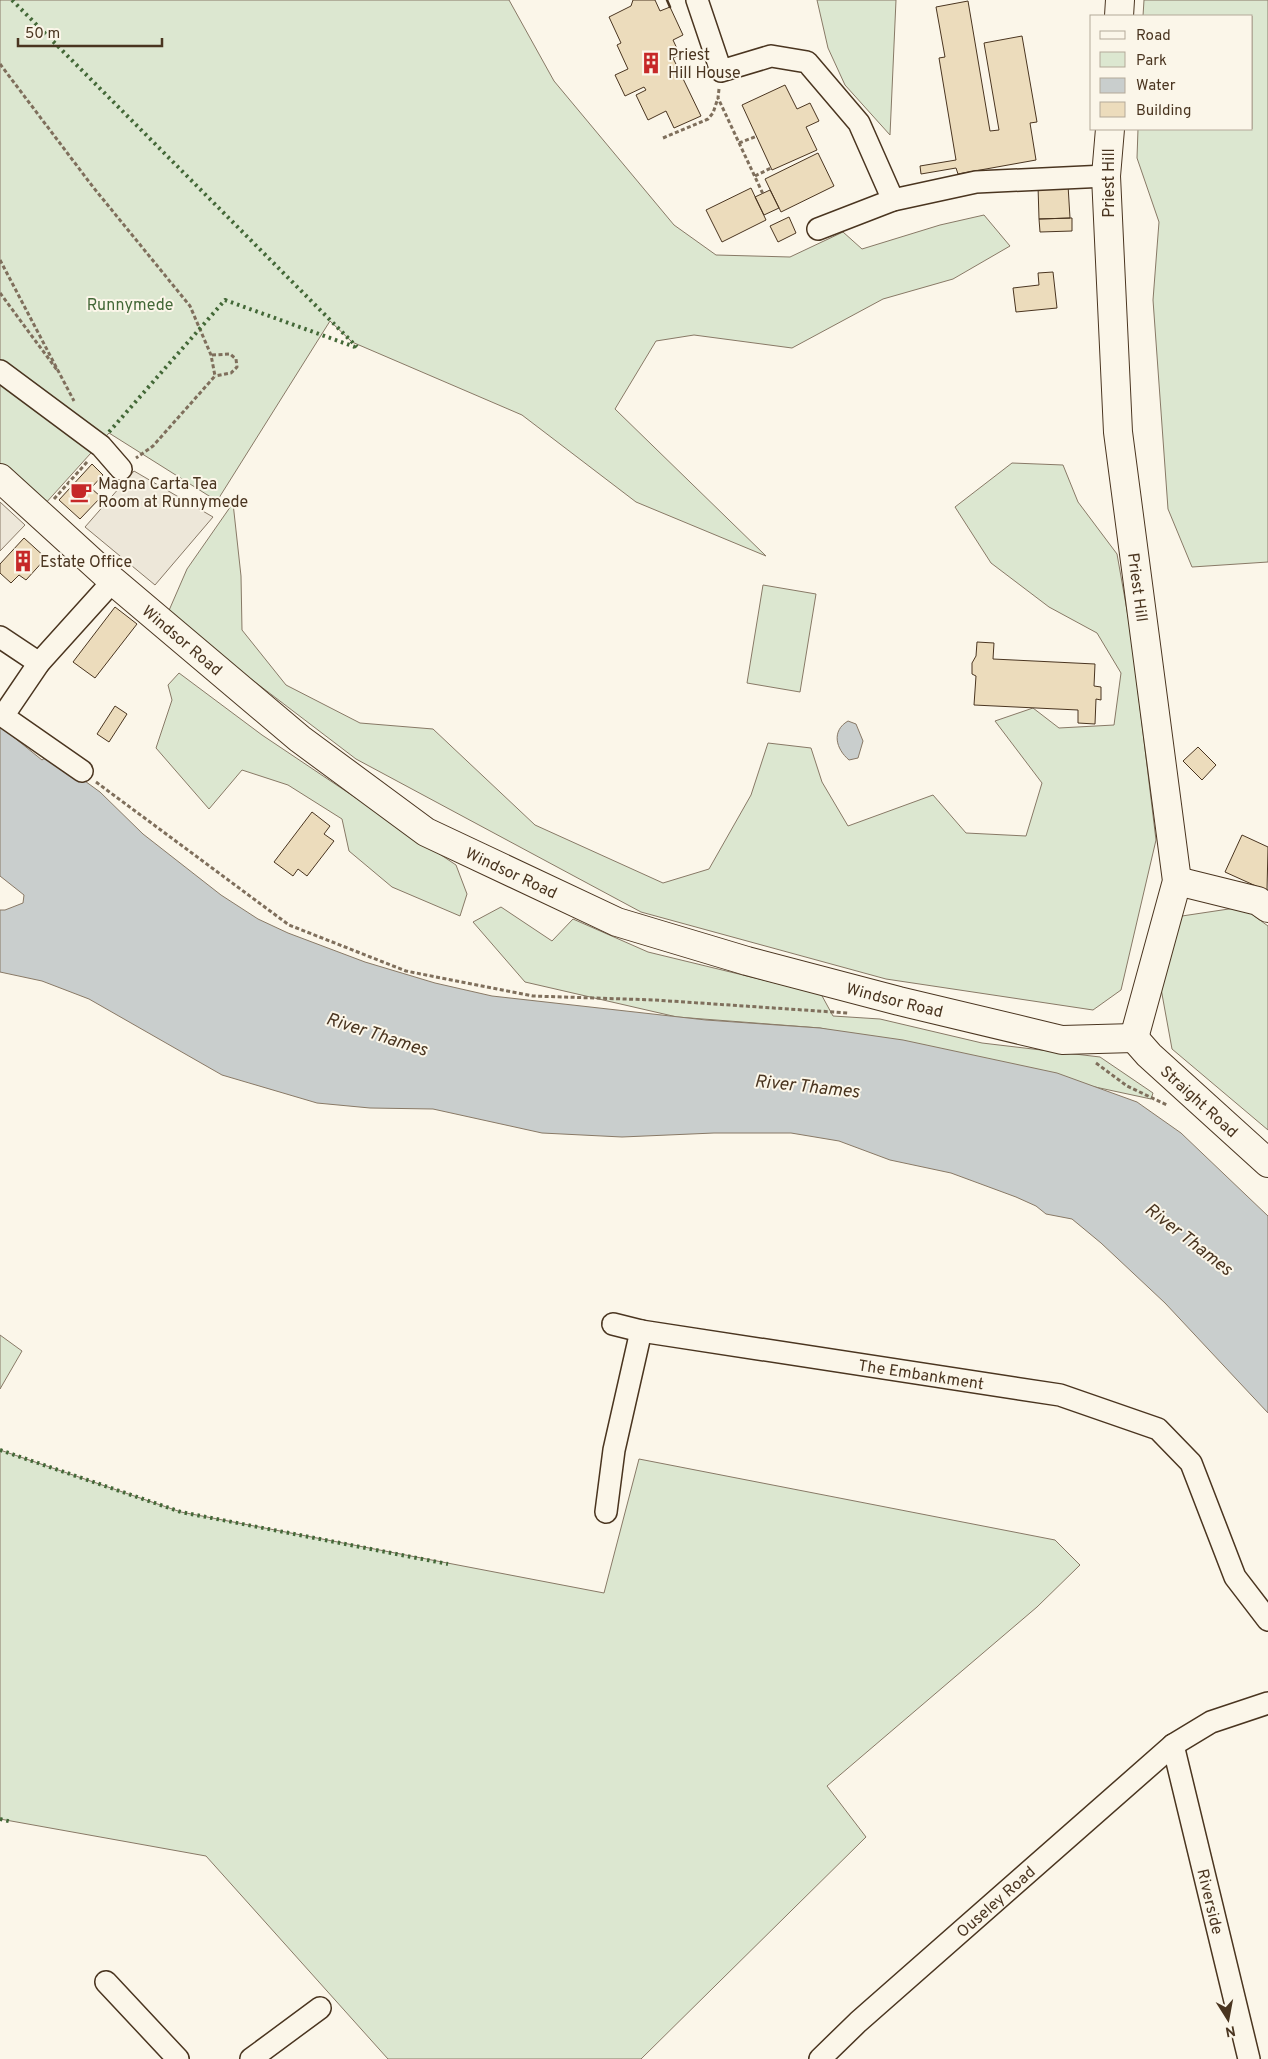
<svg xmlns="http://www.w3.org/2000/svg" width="1268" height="2059" viewBox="0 0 1268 2059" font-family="Overpass,sans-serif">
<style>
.green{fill:#dce7d0;stroke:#887966}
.parking{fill:#ede7d9;stroke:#887966}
.water{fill:#c9cecd;stroke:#887966}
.building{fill:#ecdcbc;stroke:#4a3520}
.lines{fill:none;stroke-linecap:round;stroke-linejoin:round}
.minor-casing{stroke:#4a3520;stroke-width:24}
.major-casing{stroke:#4a3520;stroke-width:30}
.path{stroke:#7f6f5c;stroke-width:3;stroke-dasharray:4 2.5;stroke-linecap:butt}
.minor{stroke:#fbf6e9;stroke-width:21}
.major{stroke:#fbf6e9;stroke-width:28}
.hedge{stroke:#436837;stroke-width:4;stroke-dasharray:2.5 4;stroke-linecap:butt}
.wall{stroke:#4a3520;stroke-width:2.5}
.labels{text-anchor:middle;stroke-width:4;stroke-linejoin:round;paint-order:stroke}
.poi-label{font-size:16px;fill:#4a3520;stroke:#fbf6e9;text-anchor:start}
.street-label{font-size:16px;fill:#4a3520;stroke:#fbf6e9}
.park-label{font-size:16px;fill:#436837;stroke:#fbf6e9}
.water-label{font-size:18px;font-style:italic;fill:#4a3520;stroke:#fbf6e9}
</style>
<rect width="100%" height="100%" fill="#fbf6e9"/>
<path class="green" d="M0 0H509L554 81 674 225 716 255 790 257 843 232 862 249 940 225 984 215 1010 246 953 279 883 299 792 348 694 335 656 341 615 409 766 556 636 502 522 415 352 342 330 321 217 501 109 433 44 505 0 465Z
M817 0H896L890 135 845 85 828 48Z
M1144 0H1268V562L1192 567 1168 509 1153 300 1159 222 1137 158 1138 129H1252V16H1143Z
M1012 463 1063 465 1078 502 1117 554 1131 633 1156 840 1121 990 1093 1010 886 979 641 912 356 759 167 615 187 569 233 503 241 576 242 630 286 685 360 723 433 729 535 825 663 883 709 869 751 795 768 743 811 748 822 782 848 826 933 795 966 833 1026 836 1042 783 995 721 1033 708 1059 728 1114 725 1121 673 1097 633 1049 607 991 563 955 507Z
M763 585 816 594 800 692 747 683Z
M179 673 262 735 456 865 467 894 460 916 392 887 349 851 342 819 288 785 242 770 209 809 156 748 172 700 168 685Z
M501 907 552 941 573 919 648 952 821 994 833 1016 880 1019 982 1043 1100 1057 1153 1093 1151 1099 820 1028 677 1017 525 982 473 922Z
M1242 907 1268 926V1130L1172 1049 1160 983 1182 916Z
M0 1335 22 1351 0 1389Z
M0 1450 181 1512 604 1593 639 1459 1055 1540 1080 1565 1037 1607 827 1786 866 1837 641 2059H388L206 1856 0 1819Z"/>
<path class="parking" d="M134 471 213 517 155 585 85 527Z
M0 502 25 525 0 551Z"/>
<path class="water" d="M848 721 856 724 863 741 858 758 849 760C836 749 831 731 848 721Z
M0 726 42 760 49 755 100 792 143 834 221 895 258 919 288 933 365 962 435 983 492 996 706 1020 820 1028 903 1040 1057 1073 1137 1102 1181 1133 1268 1216V1413L1165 1303 1101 1243 1072 1219 1046 1214 1036 1206 1016 1197 951 1173 890 1160 839 1141 791 1133H714L622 1137 542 1133 433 1109 370 1108 317 1103 222 1075 89 999 42 981 0 972V910H5L23 903 24 895 0 876Z"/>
<path class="building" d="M633 0H655L660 11 670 7 683 35 673 40 680 55 673 58 701 116 674 128 666 111 648 120 636 95 646 90 644 87 625 96 615 75 628 69 617 45 621 43 609 17 631 6Z
M968 1 990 131 999 130 984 43 1022 36 1037 122 1030 123 1036 160 958 174 956 168 921 174 920 166 956 160 939 58 945 57 936 7Z
M785 85 797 109 810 103 819 121 806 127 817 150 772 170 742 105Z
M818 153 834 186 781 212 765 179Z
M1068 185 1070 218 1039 219 1038 186Z
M751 188 766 220 722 242 706 210Z
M770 190 779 208 764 215 755 197Z
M789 217 796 233 778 242 770 226Z
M1072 218V231L1040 232 1039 219Z
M1053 272 1057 308 1016 312 1013 288 1039 285 1038 273Z
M92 464 103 475 91 488 101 497 80 519 59 500Z
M24 538 46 558 26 580 19 575 11 583 0 573V564Z
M115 607 137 624 95 678 73 662Z
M977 642 994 643 993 659 1095 664 1094 686 1101 687V700L1096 699 1095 724 1078 723V710L974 705 976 676 972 674V663L976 656Z
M115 706 127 714 109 742 97 734Z
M1198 747 1216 765 1202 780 1183 761Z
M312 812 330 826 324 834 334 841 307 876 298 869 293 876 274 862Z
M1242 835 1268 847 1267 891 1225 872Z"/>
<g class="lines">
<g class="minor-casing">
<g id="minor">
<path d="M697 0 721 71 771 56 807 62 859 123 893 200"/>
<path d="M818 229 893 200 976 182 1106 176"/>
<path d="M0 371 101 446 121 469"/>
<path d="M0 637 39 663"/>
<path d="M82 771 3 716 39 663 113 581"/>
<path d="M613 1324 641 1331"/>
<path id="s1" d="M606 1512 614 1450 641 1331 1060 1395 1158 1429 1191 1463 1235 1577 1268 1620"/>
<path id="s2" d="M1173 1745 1249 2059"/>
<path d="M106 1982 178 2059"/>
<path d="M251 2059 320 2008"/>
<path id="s3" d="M820 2059 858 2022 1173 1745 1211 1722 1268 1703"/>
</g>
</g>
<g class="major-casing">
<g id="major">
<path d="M1119 16 1120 0"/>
<path id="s4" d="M1110 129 1106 176 1118 432 1177 881 1134 1038"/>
<path id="s5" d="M0 478 113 581 300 739 426 832 617 922 747 961 899 1001 1062 1040 1134 1038"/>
<path d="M1177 881 1258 901 1268 908"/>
<path id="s6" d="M1134 1038 1149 1055 1268 1163"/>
</g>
</g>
<path class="path" d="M0 64 93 187 190 306 211 355 215 376 153 446 136 458
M719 89 718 98 763 194
M663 138 708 119 713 113 718 98
M739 143 757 136
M755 176 771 168
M0 260 74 401
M0 293 57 370
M212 355 230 354 236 359 237 367 231 373 215 376
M54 499 88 461
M96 782 289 925 406 971 533 996 655 1000 848 1013
M1096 1063 1127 1086 1167 1105"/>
<use href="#minor" class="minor"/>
<use href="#major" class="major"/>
<path class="hedge" d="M12 0 357 347
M109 432 225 300 355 347
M0 1450 181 1512 448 1564
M0 1819 12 1822"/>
<path class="wall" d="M667 0 670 7"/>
</g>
<defs>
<g id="building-bare" transform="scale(1.725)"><path d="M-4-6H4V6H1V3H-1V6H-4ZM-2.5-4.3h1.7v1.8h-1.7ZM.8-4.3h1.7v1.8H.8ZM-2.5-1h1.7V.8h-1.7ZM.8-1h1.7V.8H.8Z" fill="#c62828" stroke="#fbf6e9" stroke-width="2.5" paint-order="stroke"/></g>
<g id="cafe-bare" transform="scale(1.725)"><path d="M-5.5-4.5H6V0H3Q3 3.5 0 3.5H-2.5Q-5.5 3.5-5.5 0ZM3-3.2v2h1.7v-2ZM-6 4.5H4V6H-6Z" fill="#c62828" stroke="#fbf6e9" stroke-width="2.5" paint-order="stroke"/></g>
</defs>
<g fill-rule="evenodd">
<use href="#building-bare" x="651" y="63"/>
<use href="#cafe-bare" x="81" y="492"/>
<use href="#building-bare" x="23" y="561"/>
</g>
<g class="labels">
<g class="poi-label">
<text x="668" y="60">Priest<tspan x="668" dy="18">Hill House</tspan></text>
<text x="98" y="489">Magna Carta Tea<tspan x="98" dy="18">Room at Runnymede</tspan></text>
<text x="40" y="567">Estate Office</text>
</g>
<g class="street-label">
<text transform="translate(1108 183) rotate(-90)" y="6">Priest Hill</text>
<text dy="6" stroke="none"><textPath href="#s4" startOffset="460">Priest Hill</textPath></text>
<text dy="6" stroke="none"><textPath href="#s5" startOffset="244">Windsor Road</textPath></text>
<text dy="6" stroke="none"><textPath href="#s5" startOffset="649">Windsor Road</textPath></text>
<text dy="6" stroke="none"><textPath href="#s5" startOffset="1054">Windsor Road</textPath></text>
<text dy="6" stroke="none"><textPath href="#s6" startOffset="91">Straight Road</textPath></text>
<text dy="6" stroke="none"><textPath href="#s1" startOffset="468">The Embankment</textPath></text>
<text dy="6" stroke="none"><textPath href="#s3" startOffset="236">Ouseley Road</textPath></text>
<text dy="6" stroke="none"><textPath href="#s2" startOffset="161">Riverside</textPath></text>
</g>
<g class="park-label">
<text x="130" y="310">Runnymede</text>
</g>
<g class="water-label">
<text transform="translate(377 1034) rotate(18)" y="6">River Thames</text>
<text transform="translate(807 1086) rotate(6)" y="6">River Thames</text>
<text transform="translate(1189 1239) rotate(38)" y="6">River Thames</text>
</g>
</g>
<rect x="1090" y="15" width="162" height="115" fill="#fbf6e9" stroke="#b4a999"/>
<rect x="1100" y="31" width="25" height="8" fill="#fbf6e9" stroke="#b4a999"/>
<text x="1136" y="40" font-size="15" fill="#4a3520">Road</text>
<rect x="1100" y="52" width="25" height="15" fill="#dce7d0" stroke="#b4a999"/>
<text x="1136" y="65" font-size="15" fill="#4a3520">Park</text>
<rect x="1100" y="78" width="25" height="15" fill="#c9cecd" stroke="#b4a999"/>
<text x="1136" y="90" font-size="15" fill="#4a3520">Water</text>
<rect x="1100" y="102" width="25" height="15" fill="#ecdcbc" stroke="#b4a999"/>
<text x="1136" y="115" font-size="15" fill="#4a3520">Building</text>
<g transform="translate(1228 2019) rotate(169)" stroke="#fbf6e9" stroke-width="4" paint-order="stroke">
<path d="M0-4L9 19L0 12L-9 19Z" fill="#4a3520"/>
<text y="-8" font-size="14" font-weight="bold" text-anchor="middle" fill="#4a3520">N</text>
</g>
<path d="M18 38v8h144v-8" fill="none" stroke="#4a3520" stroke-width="2.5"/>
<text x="25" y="38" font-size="15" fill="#4a3520" stroke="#fbf6e9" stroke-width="4" paint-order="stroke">50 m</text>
</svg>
